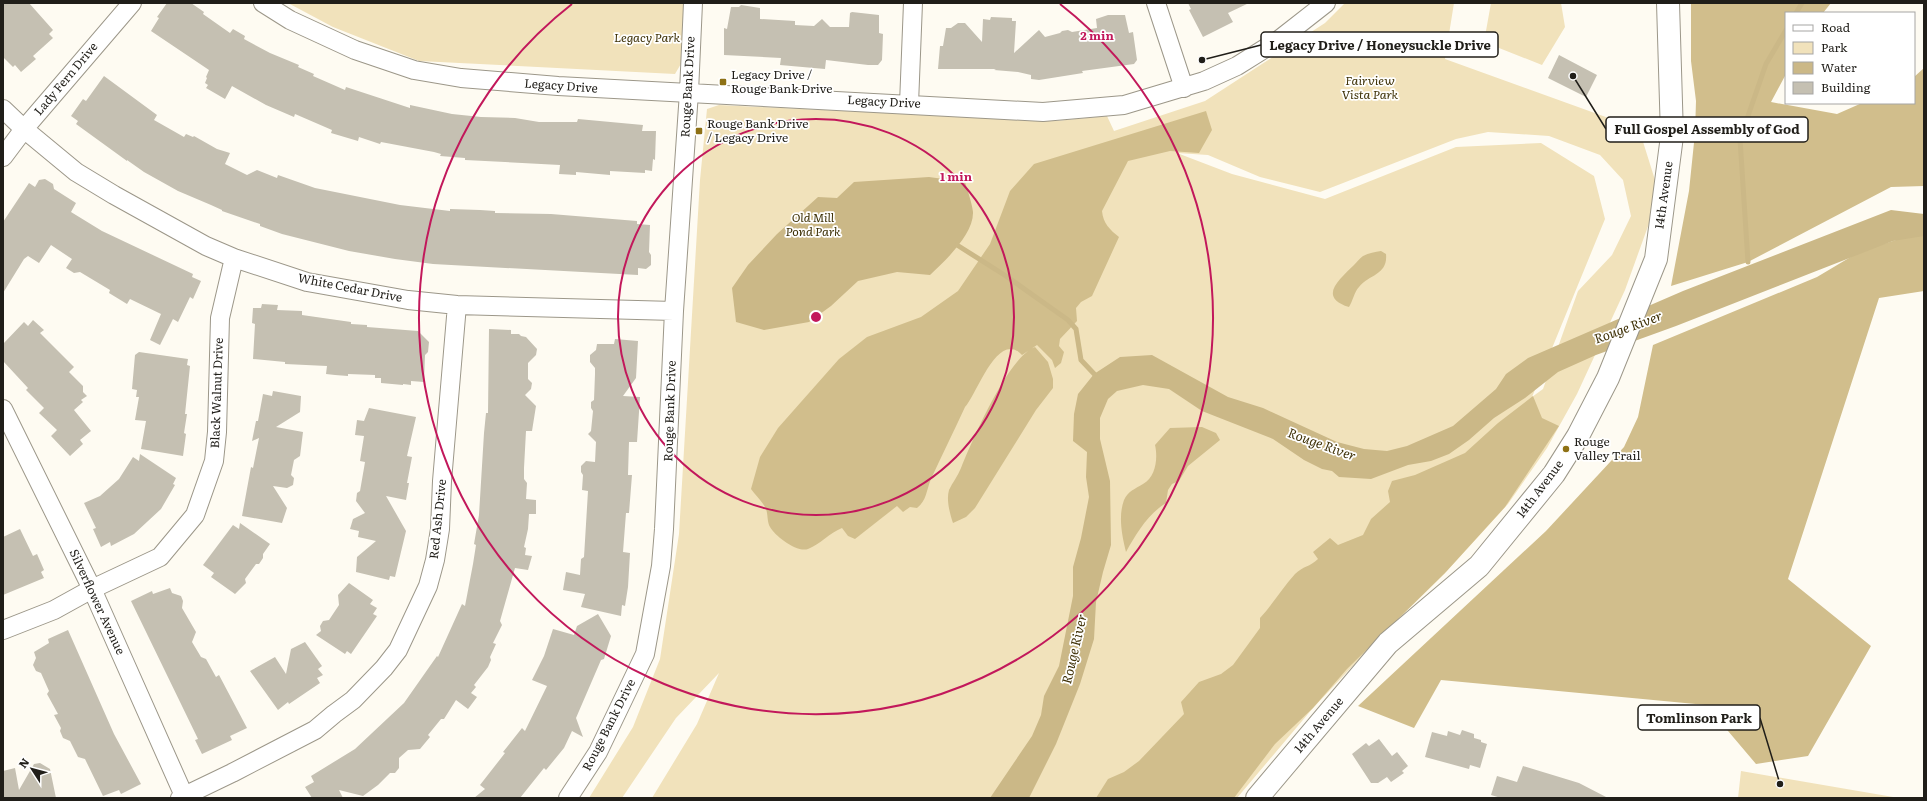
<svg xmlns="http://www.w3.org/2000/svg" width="1927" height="801" viewBox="0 0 1927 801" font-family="Literata,serif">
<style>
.green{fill:#f1e2bb;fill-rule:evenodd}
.forest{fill:#d1be8c}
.water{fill:#cbb887}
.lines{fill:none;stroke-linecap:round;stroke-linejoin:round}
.stream{stroke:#cbb887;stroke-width:5}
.building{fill:#c5c0b2}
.minor-casing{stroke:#9c9789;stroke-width:20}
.major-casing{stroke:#9c9789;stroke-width:24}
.minor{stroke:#fff;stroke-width:18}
.major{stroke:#fff;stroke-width:22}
.ring{fill:none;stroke:#c2185b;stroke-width:2}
.poi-dot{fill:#8e7115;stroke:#fff;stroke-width:1.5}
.labels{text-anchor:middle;stroke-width:3.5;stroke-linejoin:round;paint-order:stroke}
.park-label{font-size:12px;font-style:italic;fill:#3d3005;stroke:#fff}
.poi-label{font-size:12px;fill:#201e19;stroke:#fff;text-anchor:start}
.street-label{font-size:12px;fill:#201e19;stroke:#fff}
.water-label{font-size:13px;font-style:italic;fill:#3e3006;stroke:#fff}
.centre{fill:#c2185b;stroke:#fff;stroke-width:2}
.ring-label{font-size:12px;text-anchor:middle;font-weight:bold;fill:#c2185b;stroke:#fff;stroke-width:3.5;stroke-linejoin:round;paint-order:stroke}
.leader{fill:none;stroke:#201e19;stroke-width:1.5}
.callout-dot{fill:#201e19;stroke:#fff;stroke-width:1.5}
.callout{fill:#fff;stroke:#201e19;stroke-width:1.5}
.callout-label{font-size:13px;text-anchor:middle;font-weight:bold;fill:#201e19}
</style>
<rect width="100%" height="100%" fill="#fefbf2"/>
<path class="green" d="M288 3H684L682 62 675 74 419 61 333 27Z
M1345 3H1454L1445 59 1639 129 1655 180 1651 218 1625 290 1577 394 1547 448 1508 504 1445 573 1380 637 1313 708 1237 798H652L697 724 719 673 676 718 622 798H589L633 727 660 659 679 534 700 180 707 109 719 105 1055 121 1107 116 1114 131 1205 101 1325 23ZM1488 132 1549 136 1600 155 1623 180 1631 216 1612 255 1578 291 1543 389 1532 397 1605 219 1594 176 1541 143 1456 147 1325 199 1232 174 1177 153 1208 155 1260 177 1320 192 1456 139Z
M1491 3H1561L1565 27 1542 65 1484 42Z
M1741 771 1899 798H1738Z"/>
<path class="forest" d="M1691 3H1831L1823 13H1786V74L1771 102 1837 114 1862 103H1914V77L1924 68V186L1891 187 1748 262 1671 286 1689 191 1695 133 1696 101 1691 61Z
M1206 111 1212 130 1199 153 1170 151 1128 161 1102 211C1103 223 1110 230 1119 237L1092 296 1081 302 1076 308 1077 321 1060 339 1059 346 1064 352 1061 363 1055 368 1052 360 1037 345 1022 355C998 329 977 394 965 407 954 431 942 455 931 479 926 491 927 500 917 508L910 507 903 512 897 506 855 539 848 536 842 528C829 533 821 544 808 549 797 553 775 536 770 527 767 522 768 514 766 509 763 502 755 495 751 489L760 457 778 428 839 359 867 337 921 317 958 291 990 244 1010 191 1034 164Z
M1924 235V291L1879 298 1788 579 1871 646 1808 756 1756 764 1706 705 1441 680 1414 728 1358 706 1546 531 1624 447 1638 417 1653 345 1817 277 1859 252 1902 238Z
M1381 251 1386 254C1388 275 1370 274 1359 287 1354 292 1353 301 1349 307 1317 297 1340 279 1354 265 1357 262 1359 259 1363 256 1369 253 1375 252 1381 251Z
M1035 347 1048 362 1053 379V388L1036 410 975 508 966 517 953 523C950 514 946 500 949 490 952 483 958 476 961 468 972 441 1008 357 1035 347Z
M1533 396 1542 418 1559 426 1505 507 1445 573 1347 669 1313 708 1275 744 1234 798H1096L1108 779 1124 772 1139 761 1184 714 1181 702 1199 682 1221 674 1233 665 1260 628V618C1273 604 1283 587 1295 574 1303 566 1310 567 1318 559L1313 552 1330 538 1338 545 1363 535 1371 519 1390 502 1388 491 1392 481 1415 475 1465 453 1498 423Z
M1202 427 1216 433 1220 440 1188 466 1179 481 1172 484 1168 490 1166 503C1148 514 1136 534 1126 552 1122 536 1118 516 1124 500 1128 491 1135 489 1143 484 1156 477 1158 458 1155 445L1170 428Z"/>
<path class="water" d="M929 177 965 182C968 192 972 203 973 212 974 234 945 261 930 275L897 272 858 281 831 306 809 322 764 330 736 322 732 288 748 265 777 234 818 197 837 198 854 182Z
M1891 210 1924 214V236L1893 241 1676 326 1596 355 1558 372 1525 398 1494 418 1469 440 1449 454 1431 461 1408 465 1371 479 1339 477 1332 471 1322 469 1304 460 1273 439 1202 411 1169 389 1143 385 1117 391 1108 399 1100 418V439L1110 481 1111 545 1103 572 1096 602 1094 639 1080 684 1056 744 1029 798H990L1032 736 1041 715 1044 696 1059 666 1073 596V567L1081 538 1089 497 1086 477 1087 452 1073 441 1074 414 1078 394 1094 374 1120 357 1152 355 1228 397 1263 408 1337 442 1364 449 1387 451 1407 446 1453 426 1496 389 1506 374 1528 358 1683 291Z"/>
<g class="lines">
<path class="stream" d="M1796 13 1802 3
M957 245 1006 276 1068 320 1076 329 1081 360 1098 378
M1748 262 1740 139 1766 64 1786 30"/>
</g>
<path class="building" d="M3 3H29L53 30 49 34 53 38 33 56 36 59 21 72 15 65 13 67 3 57Z
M167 3H191L204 12 203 14 230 33 233 29 245 36 244 39 270 53 299 65 298 67 314 74 313 76 345 90 346 87 410 108V105L452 114 481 117 515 118 539 122H577L578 119 643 125 642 131H656L655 160 653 159 652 171 645 170V173L610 171V175L576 172V175L559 174 560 165 465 160V158L440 156 441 154 434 152 381 142 380 144 359 137 358 141 331 133 332 130 295 114 294 117 266 105 232 86 225 99 206 88 208 85 205 83 207 78 206 77 209 70 151 31 159 18 157 17Z
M1188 3H1249L1228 13 1233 22 1203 37 1189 10 1191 9Z
M741 5 760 8V19L795 21V25L814 26 822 19 830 27H849L850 13 852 12 879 15V33L883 34 882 60 878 65H868L826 60 825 69 780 65 781 58 724 55V28L727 29 731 7H739Z
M1108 15H1125L1129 33 1133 32 1137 60 1134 64 1082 71 1083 73 1039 80 1031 79V75L1018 72 994 70 996 69H938L940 46H943L946 28H951L958 23H965L982 42 983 19 990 20 991 17 1012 18V21H1016L1014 53 1039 30 1045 37 1060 33 1062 31 1068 30 1072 32 1097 28 1096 19Z
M1559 55 1597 75 1586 97 1548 78Z
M104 76 157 115 154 120 184 137 186 134 193 137 194 136 217 149 230 153 225 164 247 175 257 170 277 178 278 175 315 188 400 205 450 211V209L480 210 495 211V213L551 214 637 221V224L650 225 649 252 651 255V265L646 269 638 268V275L433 264 395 259 349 251 282 234 260 226V224L222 211V210L211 205 178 191 144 172 127 160V161L76 124 78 121 71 116 83 99 86 101Z
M45 179 53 184 54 189 76 203 71 212 102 231 193 274 192 277 201 281 193 299 190 297 178 322 173 319 160 345 150 340 161 314 130 299 127 304 109 293 110 290 80 272 74 273 66 268 72 259 51 245 39 263 28 256 24 259 3 293V222L29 183 35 187 39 180Z
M262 304 278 305 277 310 302 311V315L351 322V324L367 325V327L418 331 429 342 428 352 425 355 424 382 411 381V385L403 384V385L381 383V378H375V375L348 374V376L335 375 326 374 327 366 285 364V362L253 359 255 324 252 323 253 308H261Z
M33 320 44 330 40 333 74 367 69 372 83 386V392L87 396 81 400 83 402 74 410 91 431 80 440 83 444 70 456 51 436 57 430 39 413 44 408 26 390 28 388 3 361V344L24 322 28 326Z
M489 329 511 330V334H519L521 336 526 337 537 349 536 355 528 363V379L532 383 531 389 525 395 536 406 532 431H526L524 468V479L527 483 526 499 536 500V514H529L528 529 524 547 526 548 525 555 532 556 528 570 515 568 500 621 502 625 493 643 496 644 490 657 491 660 488 667 474 685 476 687 471 693 477 697 468 709 456 700 444 719H441L428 735 430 737 420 749 408 750 399 758V768L395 773H390L378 785 363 796 339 790 343 798H312L305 787 314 782 311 776 355 749 404 703 437 656 438 657 462 604 465 606 473 564 476 545 474 544 479 515 484 433 486 413H488Z
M615 339 638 341 636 378 623 396 640 397 637 442H629L628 475H632L629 513H626L623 552 630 553 628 587 625 606 622 605 621 616 581 607 585 594 563 590 566 572 580 575 581 559 584 557 588 491 582 490 583 475 581 472V466L586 461 595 462 596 442 588 434 591 431 593 411 591 408V402L594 400 595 374V368L590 362V355L596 350 597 344H614Z
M139 352 188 359 187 365 190 366 185 414H187L184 433 186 434 183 456 141 449 146 421 135 420 139 397H136L137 390 132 389 135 355Z
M273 391 301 396 300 412 276 427 303 432 300 456 294 460 291 475 294 478 293 485 287 488 273 486 287 508 282 523 242 516 251 467 253 468 259 438 252 441 256 421H258L263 394 272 396Z
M369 408 416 417 407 456 412 457 407 483H409L406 500 386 496 406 531 395 577 390 576 389 580 356 572 357 557 376 541 358 537 359 531 350 529 353 519 365 513 356 501 357 493 360 491 364 468 365 462 360 461 364 436 355 435 357 420 364 421Z
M140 454 176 478 173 484 175 485 161 509 134 534 111 546 110 542 101 547 93 529 96 528 84 503 100 496 119 479 133 457 139 461Z
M240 523 270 544 263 554V558L259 564H256L245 579 246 583 235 594 211 577 214 573 203 565 233 525 239 529Z
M20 529 33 556 37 554 44 570 41 572 44 578 3 595V537Z
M349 583 373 600 370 604 377 608 373 614 377 616 351 654 347 651 345 654 316 635 321 631 320 626 323 621 329 620 339 605 338 595Z
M170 588 172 593 181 596 183 601 182 608 196 632 192 642 201 657 206 659 216 677 219 675 247 728 230 736 232 740 202 754 195 740 198 739 131 601 152 591 153 594Z
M598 614 611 636 604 659 601 660 576 718 583 737 572 731 564 748 546 770 544 768 520 798H474L485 789 480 785 505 753 503 752 522 728 525 731 547 686 532 680 544 656 553 629 574 635 577 626Z
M68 630 114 734 141 784 121 794 119 790 103 796 85 759 78 757 70 741 63 738 60 731 61 728 54 715 58 714 47 694 49 691 41 673 36 671 33 665 36 658 34 652 49 643 48 639Z
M305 642 322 666 318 669 323 675 317 678 320 683 289 704 288 702 278 710 250 671 275 657 286 674 291 649Z
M1462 730 1474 734V738L1481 740V742L1487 744 1480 768 1470 765 1469 769 1425 757 1432 732 1447 736 1448 731 1460 735Z
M1379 739 1392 756 1397 752 1408 766 1402 771 1404 773 1391 782 1387 777 1378 783H1371L1352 754 1366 743 1369 746Z
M40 763 50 769 56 798H3V771L15 768 19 790 34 764Z
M1523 766 1579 783 1608 798H1501L1491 795 1497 776 1517 782Z"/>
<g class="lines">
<g class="minor-casing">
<path id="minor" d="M263 3 290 20 355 50 414 70 461 78 558 86 1043 112 1124 105 1204 81 1237 66 1280 39 1326 3
M1156 3 1184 88
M909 104 913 3
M3 109 24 129 76 172 114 195 206 246 234 258 307 282 408 300 457 305 674 311
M3 157 24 129 132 3
M3 409 92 589 185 798
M3 630 54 610 92 589 160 557 195 515 214 461 217 432 220 318 234 258
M180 798 232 773 315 730 334 714 353 700 384 668 398 650 428 586 435 560 440 529 442 481 457 305
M568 798 598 752 645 654 661 566 664 529 674 311 689 92 693 3"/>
</g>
<g class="major-casing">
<path id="major" d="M1257 798 1388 643 1479 566 1554 474 1578 436 1608 378 1656 259 1672 136 1668 3"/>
</g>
<use href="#minor" class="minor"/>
<use href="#major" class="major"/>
</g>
<g class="ring">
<circle cx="816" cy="317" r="198"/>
<path d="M1060 4A397 397 0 1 1 572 4"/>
</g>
<g class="poi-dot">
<rect x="719" y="78" width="8" height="8" rx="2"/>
<rect x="695" y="127" width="8" height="8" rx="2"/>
<circle cx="1566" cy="449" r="4"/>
</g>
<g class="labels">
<g class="park-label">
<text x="647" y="42">Legacy Park</text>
<text x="1370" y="85">Fairview<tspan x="1370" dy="14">Vista Park</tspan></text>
<text x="813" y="222">Old Mill<tspan x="813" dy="14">Pond Park</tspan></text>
</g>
<g class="poi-label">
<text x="731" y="79">Legacy Drive /<tspan x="731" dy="14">Rouge Bank Drive</tspan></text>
<text x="707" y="128">Rouge Bank Drive<tspan x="707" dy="14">/ Legacy Drive</tspan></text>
<text x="1574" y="446">Rouge<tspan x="1574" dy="14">Valley Trail</tspan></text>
</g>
<g class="street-label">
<text transform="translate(66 79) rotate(-50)" y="4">Lady Fern Drive</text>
<text transform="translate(561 86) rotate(4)" y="4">Legacy Drive</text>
<text transform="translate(688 87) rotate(-87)" y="4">Rouge Bank Drive</text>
<text transform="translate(884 102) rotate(3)" y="4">Legacy Drive</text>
<text transform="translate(1664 195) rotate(-82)" y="4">14th Avenue</text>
<text transform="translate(350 288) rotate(11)" y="4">White Cedar Drive</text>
<text transform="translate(217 393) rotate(-88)" y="4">Black Walnut Drive</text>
<text transform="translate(670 411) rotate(-88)" y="4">Rouge Bank Drive</text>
<text transform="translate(1540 489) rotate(-53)" y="4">14th Avenue</text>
<text transform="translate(438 519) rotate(-84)" y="4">Red Ash Drive</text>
<text transform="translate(97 602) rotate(65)" y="4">Silverflower Avenue</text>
<text transform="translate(609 725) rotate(-63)" y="4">Rouge Bank Drive</text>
<text transform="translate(1319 725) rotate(-50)" y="4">14th Avenue</text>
</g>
<g class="water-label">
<text transform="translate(1628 327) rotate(-20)" y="5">Rouge River</text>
<text transform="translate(1322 444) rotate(20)" y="5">Rouge River</text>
<text transform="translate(1074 649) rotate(-77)" y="5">Rouge River</text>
</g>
</g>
<circle cx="816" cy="317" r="6" class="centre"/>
<g class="ring-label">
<text x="1097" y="40">2 min</text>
<text x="956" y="181">1 min</text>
</g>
<path class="leader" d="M1202 60L1261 45M1573 76L1606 129M1780 784L1760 718"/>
<g class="callout-dot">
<circle cx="1202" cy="60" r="4"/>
<circle cx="1573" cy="76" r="4"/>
<circle cx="1780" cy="784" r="4"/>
</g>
<g class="callout">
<rect x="1261" y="32" width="237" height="25" rx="4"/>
<rect x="1606" y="117" width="202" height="25" rx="4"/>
<rect x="1638" y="705" width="122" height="25" rx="4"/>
</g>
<g class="callout-label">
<text x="1380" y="50">Legacy Drive / Honeysuckle Drive</text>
<text x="1707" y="134">Full Gospel Assembly of God</text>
<text x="1699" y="723">Tomlinson Park</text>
</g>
<rect width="1927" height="801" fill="none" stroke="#201e19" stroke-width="8"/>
<rect x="1785" y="12" width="130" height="92" fill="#ffffff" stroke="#a6a5a3"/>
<rect x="1793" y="25" width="20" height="6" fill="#ffffff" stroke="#a6a5a3"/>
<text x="1821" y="32" font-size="12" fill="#201e19">Road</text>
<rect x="1793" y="42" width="20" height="12" fill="#f1e2bb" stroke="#a6a5a3"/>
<text x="1821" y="52" font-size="12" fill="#201e19">Park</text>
<rect x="1793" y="62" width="20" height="12" fill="#cbb887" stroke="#a6a5a3"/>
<text x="1821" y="72" font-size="12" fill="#201e19">Water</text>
<rect x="1793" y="82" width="20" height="12" fill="#c5c0b2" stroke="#a6a5a3"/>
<text x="1821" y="92" font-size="12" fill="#201e19">Building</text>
<g transform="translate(32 769) rotate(306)" stroke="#ffffff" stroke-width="3" paint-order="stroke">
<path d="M0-3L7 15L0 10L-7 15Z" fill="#201e19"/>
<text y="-6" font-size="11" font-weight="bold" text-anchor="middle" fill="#201e19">N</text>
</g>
</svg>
